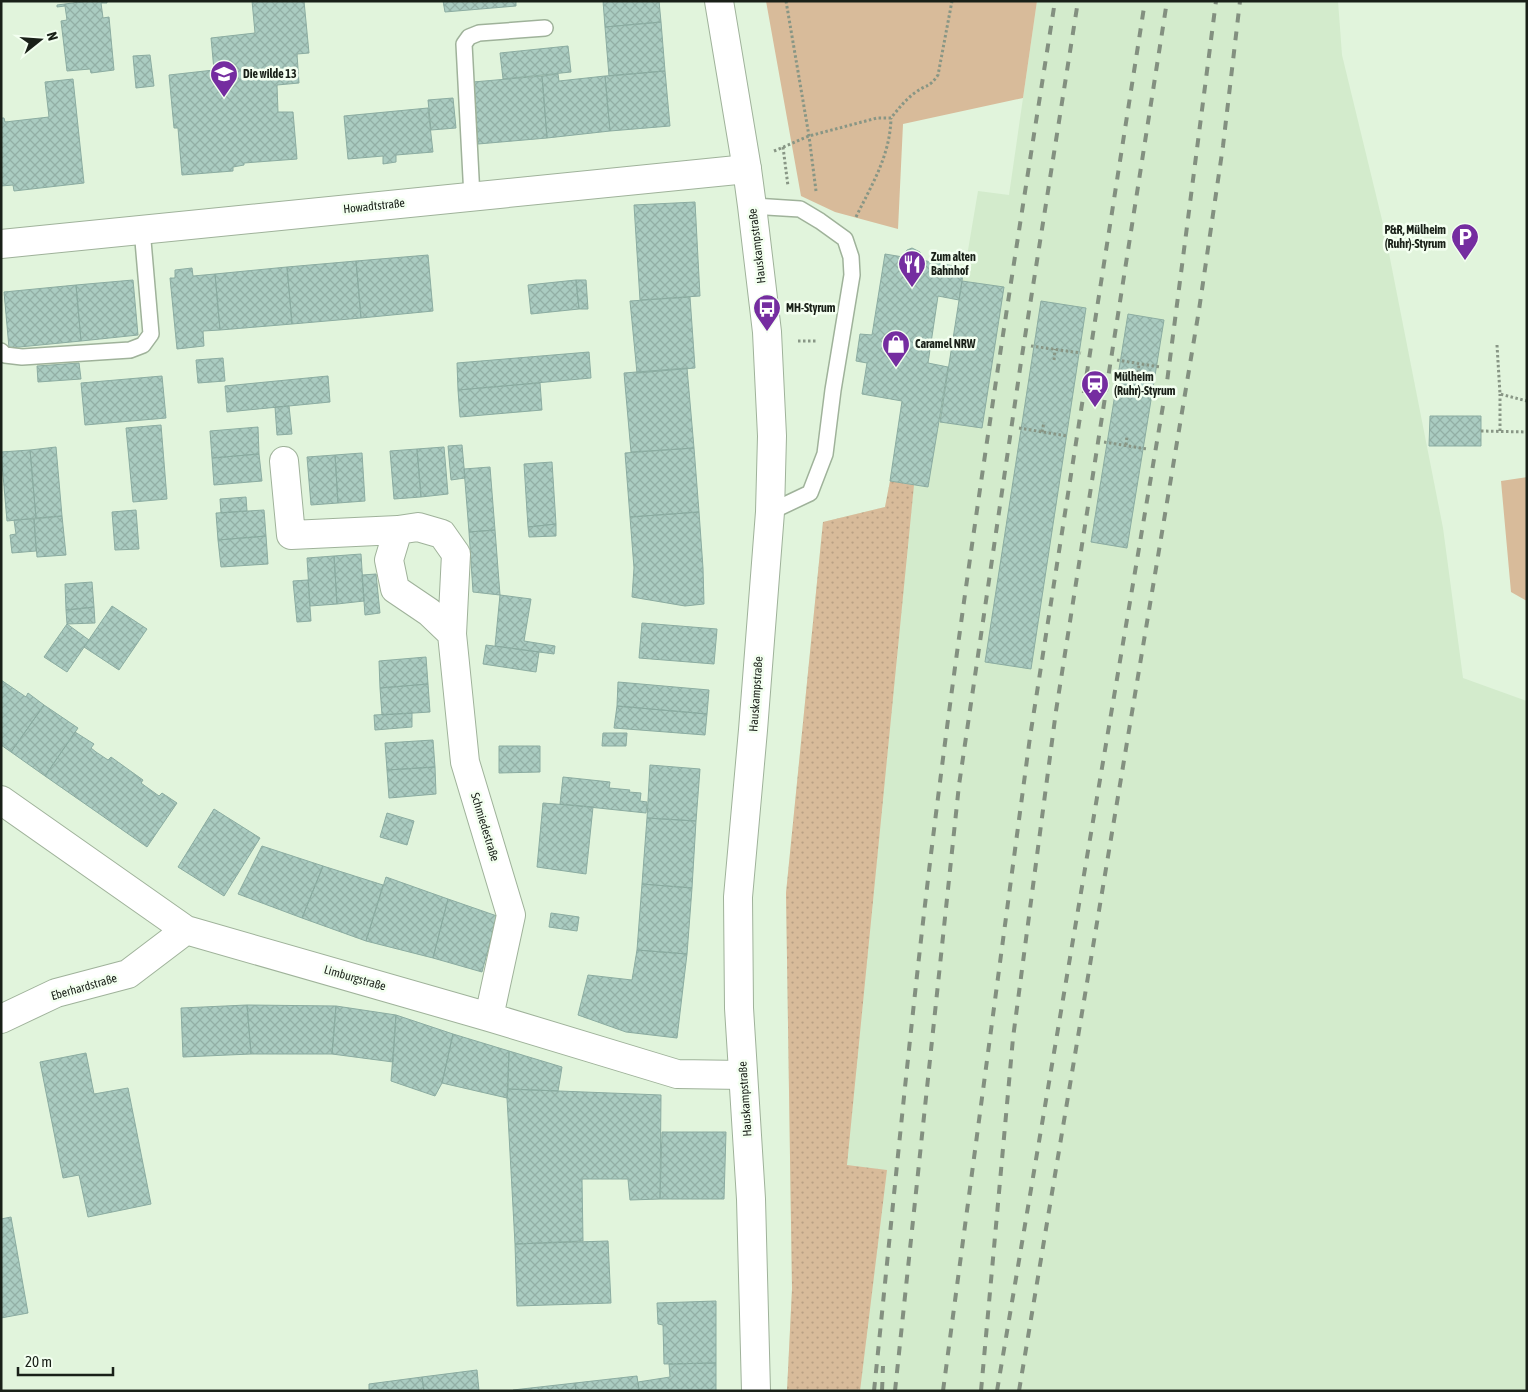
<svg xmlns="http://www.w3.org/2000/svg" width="1528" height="1392" viewBox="0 0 1528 1392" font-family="'Asap Condensed',sans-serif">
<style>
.built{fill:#d3ebcc}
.grass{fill:url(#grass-dots)}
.green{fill:#d8bb9a}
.building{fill:url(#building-cross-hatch);stroke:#8baca1}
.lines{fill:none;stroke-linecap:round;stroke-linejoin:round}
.lane-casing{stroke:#9fb29a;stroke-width:18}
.street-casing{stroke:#9fb29a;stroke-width:30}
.secondary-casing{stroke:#9fb29a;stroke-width:30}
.path{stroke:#889685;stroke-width:3;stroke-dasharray:2.5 2.5;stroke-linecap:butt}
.lane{stroke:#fff;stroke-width:15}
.street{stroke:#fff;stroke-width:28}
.secondary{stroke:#fff;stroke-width:28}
.rail{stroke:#839080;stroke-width:4;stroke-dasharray:9 9;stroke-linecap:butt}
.labels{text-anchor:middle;stroke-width:5;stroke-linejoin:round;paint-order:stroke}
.poi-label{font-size:12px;font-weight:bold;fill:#192018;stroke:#f3fff0;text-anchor:start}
.street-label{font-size:12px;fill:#192018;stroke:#f3fff0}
</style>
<defs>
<pattern id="grass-dots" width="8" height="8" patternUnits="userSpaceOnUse" patternTransform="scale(1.25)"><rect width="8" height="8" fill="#d8bb9a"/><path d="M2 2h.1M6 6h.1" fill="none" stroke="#b9a084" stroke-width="1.8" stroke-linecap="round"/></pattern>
<pattern id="building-cross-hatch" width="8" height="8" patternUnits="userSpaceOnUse" patternTransform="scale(1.25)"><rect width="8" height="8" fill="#aaccc1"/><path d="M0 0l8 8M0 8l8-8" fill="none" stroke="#92afa5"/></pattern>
</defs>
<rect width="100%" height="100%" fill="#e1f4dc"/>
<path class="built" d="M1037 1H1338L1342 55 1384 228 1443 528 1463 678 1527 701V1391H787L792 1289 786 893 823 522 885 507 890 481 928 487 978 191 1009 195Z"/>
<path class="grass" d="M890 481 914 485 847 1165 887 1170 860 1391H787L792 1289 786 893 823 522 885 507Z"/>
<path class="green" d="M766 1H1037L1023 98 903 124 898 229 835 212 801 196Z
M1527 477V601L1511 592 1501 481Z"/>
<path class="building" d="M88 1H107V3H101L103 18 109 17 114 70 91 73 90 69 67 71 61 21 67 20 65 6 57 7V5Z
M252 1H304L309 53 297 54 299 83 277 85 278 112H293L297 159 244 163V165L233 167V171L182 175 178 128H174L169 75 214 70 211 38 255 33Z
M443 1H516V6L445 12Z
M603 1H659L661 22 605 27Z
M661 22 665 71 609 76 605 27Z
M568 46 571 72 503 79 500 53Z
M150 55 154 86 136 88 133 56Z
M665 71 670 126 610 131 605 76Z
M558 74 559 81 605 76 610 131 547 138 542 76Z
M542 76 547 138 478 144 473 82Z
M73 79 84 183 14 191 13 185 1 186V118H4L5 122 49 117 45 82Z
M453 98 456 128 431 130 428 100Z
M428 108 433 152 396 155V162L383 164V156L348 159 344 116Z
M695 202 700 296 640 300 634 205Z
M912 248 920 252 921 260 964 268 959 300 938 296 928 363 948 367 928 487 890 481 902 401 862 394 867 363 856 361 860 334 872 335 885 254 903 257 907 250Z
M428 255 433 311 361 318 356 261Z
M356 261 361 318 292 324 287 267Z
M287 267 292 324 220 330 215 274Z
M192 268 193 276 215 274 220 330 203 331 204 346 177 349 170 278H175V270Z
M133 280 138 335 81 341 76 285Z
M576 280H586L588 309H579Z
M576 280 579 309 531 314 528 285Z
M962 281 1004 287 982 428 940 422Z
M76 285 81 341 9 348 4 292Z
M690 297 695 368 637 373 630 301Z
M1041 301 1086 308 1031 669 985 662Z
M1128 314 1164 320 1127 548 1091 542Z
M589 352 591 378 458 390 457 363Z
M223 358 225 381 198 383 196 360Z
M79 363 81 379 38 382 37 366Z
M687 368 694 448 631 452 624 373Z
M162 376 166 418 85 425 81 383Z
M328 376 330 402 227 412 225 386Z
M540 383 542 410 460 417 458 390Z
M289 406 292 434 277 435 275 407Z
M1430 416H1481V446H1429Z
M161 425 167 499 133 502 126 428Z
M258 427 259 454 212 458 210 431Z
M462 445 465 478 451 480 448 446Z
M56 447 62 516 36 518 30 450Z
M444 447 448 494 421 497 417 449Z
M694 448 699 512 630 517 625 453Z
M417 449 421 497 394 499 390 451Z
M30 450 36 518 7 521 1 452Z
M362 453 365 501 338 503 335 455Z
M259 454 262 481 214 485 212 458Z
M335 455 338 503 311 505 307 457Z
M552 462 556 524 528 527 524 464Z
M490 467 495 530 469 532 464 469Z
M246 497 247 511 221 513 220 499Z
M136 510 139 549 115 550 112 512Z
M264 510 266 536 218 540 216 513Z
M699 512 703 568 704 604 685 606 632 597 634 568 630 517Z
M62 516 66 555 37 557 34 519Z
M34 519 36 551 12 553 10 535 16 534 14 520Z
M556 524V536L529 537 528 527Z
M495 530 500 595 473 592 469 532Z
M266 536 268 564 221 567 218 540Z
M361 554 364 601 337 604 334 556Z
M334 556 337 604 310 606 307 558Z
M376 574 380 613 365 615 362 575Z
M308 580 311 621 297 622 293 581Z
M92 582 94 607 66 610 65 584Z
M500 595 531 599 524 641 555 646 554 654 495 646Z
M112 606 147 629 119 670 84 647Z
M94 607 95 623 67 624 66 610Z
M642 623 717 629 714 664 639 658Z
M67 624 89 640 67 672 44 657Z
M486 645 539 652 536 672 483 664Z
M426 657 428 684 380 688 379 661Z
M1 680 26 697 28 693 44 705 11 752 1 745Z
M618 682 709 690 707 714 617 706Z
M428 684 430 712 382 715 380 688Z
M44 705 78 728 45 776 11 752Z
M617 706 707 714 705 735 614 728Z
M412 713V727L375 730 374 715Z
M75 732 94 744 91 748 96 752 108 760 111 757 143 780 141 783 159 796 162 793 177 803 147 847 45 776Z
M603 733H627L626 746H602Z
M433 740 435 767 387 770 385 743Z
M499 746H540V772L499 773Z
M650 765 700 769 696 821 647 818Z
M435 767 436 794 389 798 387 770Z
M563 777 610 782 609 788 630 790 629 792 641 793 640 801 647 802 646 813 560 804Z
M543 803 593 807 586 874 537 867Z
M214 809 260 838 224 896 178 867Z
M387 813 414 821 407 845 380 837Z
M647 818 696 821 692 888 642 884Z
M262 846 323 866 302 918 238 894Z
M323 866 383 885 366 941 302 918Z
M386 877 448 899 433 958 366 941Z
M642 884 692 888 687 954 637 950Z
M448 899 497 916 482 972 433 958Z
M551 913 579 917 577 931 549 927Z
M637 950 687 954 677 1038 626 1032 578 1015 588 975 632 980Z
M247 1005 251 1054 183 1057 181 1008Z
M247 1005 336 1006 332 1054H251Z
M336 1006 396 1015 393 1062 332 1054Z
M396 1015 453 1034 442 1083 435 1096 391 1081Z
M453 1034 509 1051 507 1098 442 1083Z
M509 1051 562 1067 558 1091 508 1089Z
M86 1053 94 1094 128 1088 151 1204 88 1217 79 1175 63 1178 40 1062Z
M508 1089 661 1095 660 1199 630 1200 628 1179H582L583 1241 515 1244 507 1098Z
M662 1132H726L724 1199H660Z
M11 1217 28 1313 1 1318V1219Z
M608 1241 611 1303 517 1306 515 1244Z
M716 1301V1363L664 1364 663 1325 658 1324 657 1303Z
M716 1363V1391H639L638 1382 670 1377 669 1364Z
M477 1370 479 1391H424L422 1377Z
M637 1376 639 1391H576L575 1383Z
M422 1377 424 1391H369V1384Z
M575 1383 576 1391H513V1390Z"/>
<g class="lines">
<g class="lane-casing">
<path id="lane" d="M472 197 464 44 469 37 479 33 545 28
M752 206 800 209 820 221 845 239 851 257 852 275 833 390 825 454 810 493 770 512
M1 351 5 355 22 357 130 350 143 345 151 334 142 229"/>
</g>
<g class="street-casing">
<path id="street" d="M1 244 747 169
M284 461 291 535 398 530 418 527 442 534 456 554 452 634 465 762 511 915 489 1017
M398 530 389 560 395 589 429 612 452 634
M1 800 186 930 489 1017 677 1074 743 1075
M1 1019 56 993 128 974 186 930"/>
</g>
<g class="secondary-casing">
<path id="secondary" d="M719 1 747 169 752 206 767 332 772 436 770 512 753 730 738 897 739 1008 751 1199 756 1391"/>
</g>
<path class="path" d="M786 1 809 136 816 191
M783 147 788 186
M774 151 809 136 877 118H891C899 108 906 99 916 92 927 84 929 88 938 75L952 1
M856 217C872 184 890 156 891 118
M798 341H817
M1497 345 1500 394 1527 401
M1031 346 1081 353
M1054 360 1055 349
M1117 360 1160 367
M1138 373 1139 364
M1019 428 1067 436
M1481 431 1527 432
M1500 431V394
M1042 432 1044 422
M1104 442 1147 449
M1126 445 1127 436"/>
<use href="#lane" class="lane"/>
<use href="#street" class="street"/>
<use href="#secondary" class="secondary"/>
<path class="rail" d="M874 1391C895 1188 914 984 940 782 973 521 1014 261 1055 1
M882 1391 883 1366
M895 1391 959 785 1021 362 1078 1
M943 1391 1030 737 1145 1
M981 1391 1013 1038 1056 711 1167 1
M997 1391 1167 382 1216 1
M1019 1391 1199 310 1223 146 1240 1"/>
</g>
<defs>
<g id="school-pin" transform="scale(1.4375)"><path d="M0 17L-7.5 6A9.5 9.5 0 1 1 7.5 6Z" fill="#752da0" stroke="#f3fff0"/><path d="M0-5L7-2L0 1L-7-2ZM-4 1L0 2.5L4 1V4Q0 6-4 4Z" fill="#fff"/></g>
<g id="parking-pin" transform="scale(1.4375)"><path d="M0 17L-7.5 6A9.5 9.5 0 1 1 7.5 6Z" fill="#752da0" stroke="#f3fff0"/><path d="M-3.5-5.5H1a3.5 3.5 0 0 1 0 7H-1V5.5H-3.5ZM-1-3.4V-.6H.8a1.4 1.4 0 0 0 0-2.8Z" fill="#fff"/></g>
<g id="restaurant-pin" transform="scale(1.4375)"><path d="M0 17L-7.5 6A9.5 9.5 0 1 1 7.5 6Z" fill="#752da0" stroke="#f3fff0"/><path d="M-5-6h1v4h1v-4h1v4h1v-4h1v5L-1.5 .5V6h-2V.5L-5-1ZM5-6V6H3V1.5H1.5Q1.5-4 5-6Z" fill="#fff"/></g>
<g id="bus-pin" transform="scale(1.4375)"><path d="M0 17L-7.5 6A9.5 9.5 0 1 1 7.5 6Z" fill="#752da0" stroke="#f3fff0"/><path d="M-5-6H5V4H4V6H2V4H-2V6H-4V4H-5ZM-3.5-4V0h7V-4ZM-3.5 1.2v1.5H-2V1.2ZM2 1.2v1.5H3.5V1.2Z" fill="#fff"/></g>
<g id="shop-pin" transform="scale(1.4375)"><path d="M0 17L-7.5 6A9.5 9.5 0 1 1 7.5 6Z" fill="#752da0" stroke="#f3fff0"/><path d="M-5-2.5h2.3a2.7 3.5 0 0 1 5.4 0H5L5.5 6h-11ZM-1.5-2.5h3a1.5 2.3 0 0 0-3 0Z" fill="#fff"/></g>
<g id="station-pin" transform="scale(1.4375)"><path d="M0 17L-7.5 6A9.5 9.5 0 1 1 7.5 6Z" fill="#752da0" stroke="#f3fff0"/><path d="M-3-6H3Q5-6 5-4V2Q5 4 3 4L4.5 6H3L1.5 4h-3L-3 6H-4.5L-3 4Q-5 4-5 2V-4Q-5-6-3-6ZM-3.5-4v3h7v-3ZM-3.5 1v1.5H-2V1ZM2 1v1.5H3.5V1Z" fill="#fff"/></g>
</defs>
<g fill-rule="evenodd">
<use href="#school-pin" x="224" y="74"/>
<use href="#parking-pin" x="1465" y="237"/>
<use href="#restaurant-pin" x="912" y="264"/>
<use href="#bus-pin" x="767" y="308"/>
<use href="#shop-pin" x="896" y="344"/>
<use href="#station-pin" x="1095" y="384"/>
</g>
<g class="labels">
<g class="poi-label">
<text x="243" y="78">Die wilde 13</text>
<text x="1446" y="234" text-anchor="end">P&amp;R, Mülheim<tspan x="1446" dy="14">(Ruhr)-Styrum</tspan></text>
<text x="931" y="261">Zum alten<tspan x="931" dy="14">Bahnhof</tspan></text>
<text x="786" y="312">MH-Styrum</text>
<text x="915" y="348">Caramel NRW</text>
<text x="1114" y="381">Mülheim<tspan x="1114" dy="14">(Ruhr)-Styrum</tspan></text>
</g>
<g class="street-label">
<text transform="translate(374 206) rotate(-6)" y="4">Howadtstraße</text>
<text transform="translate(757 246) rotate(-97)" y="4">Hauskampstraße</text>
<text transform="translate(756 694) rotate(-86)" y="4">Hauskampstraße</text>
<text transform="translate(485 827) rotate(73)" y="4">Schmiedestraße</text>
<text transform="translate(355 978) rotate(16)" y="4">Limburgstraße</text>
<text transform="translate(84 987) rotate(-16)" y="4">Eberhardstraße</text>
<text transform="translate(745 1099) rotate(-94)" y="4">Hauskampstraße</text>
</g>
</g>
<rect width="1528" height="1392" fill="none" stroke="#192018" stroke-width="5"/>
<g transform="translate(40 40) rotate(73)" stroke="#f3fff0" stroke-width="4" paint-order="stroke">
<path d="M0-4L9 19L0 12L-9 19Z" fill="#192018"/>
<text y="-8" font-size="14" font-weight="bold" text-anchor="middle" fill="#192018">N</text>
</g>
<path d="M18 1367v8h95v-8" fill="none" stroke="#192018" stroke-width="2.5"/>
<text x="25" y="1367" font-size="15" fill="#192018" stroke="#f3fff0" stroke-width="4" paint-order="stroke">20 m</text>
</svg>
